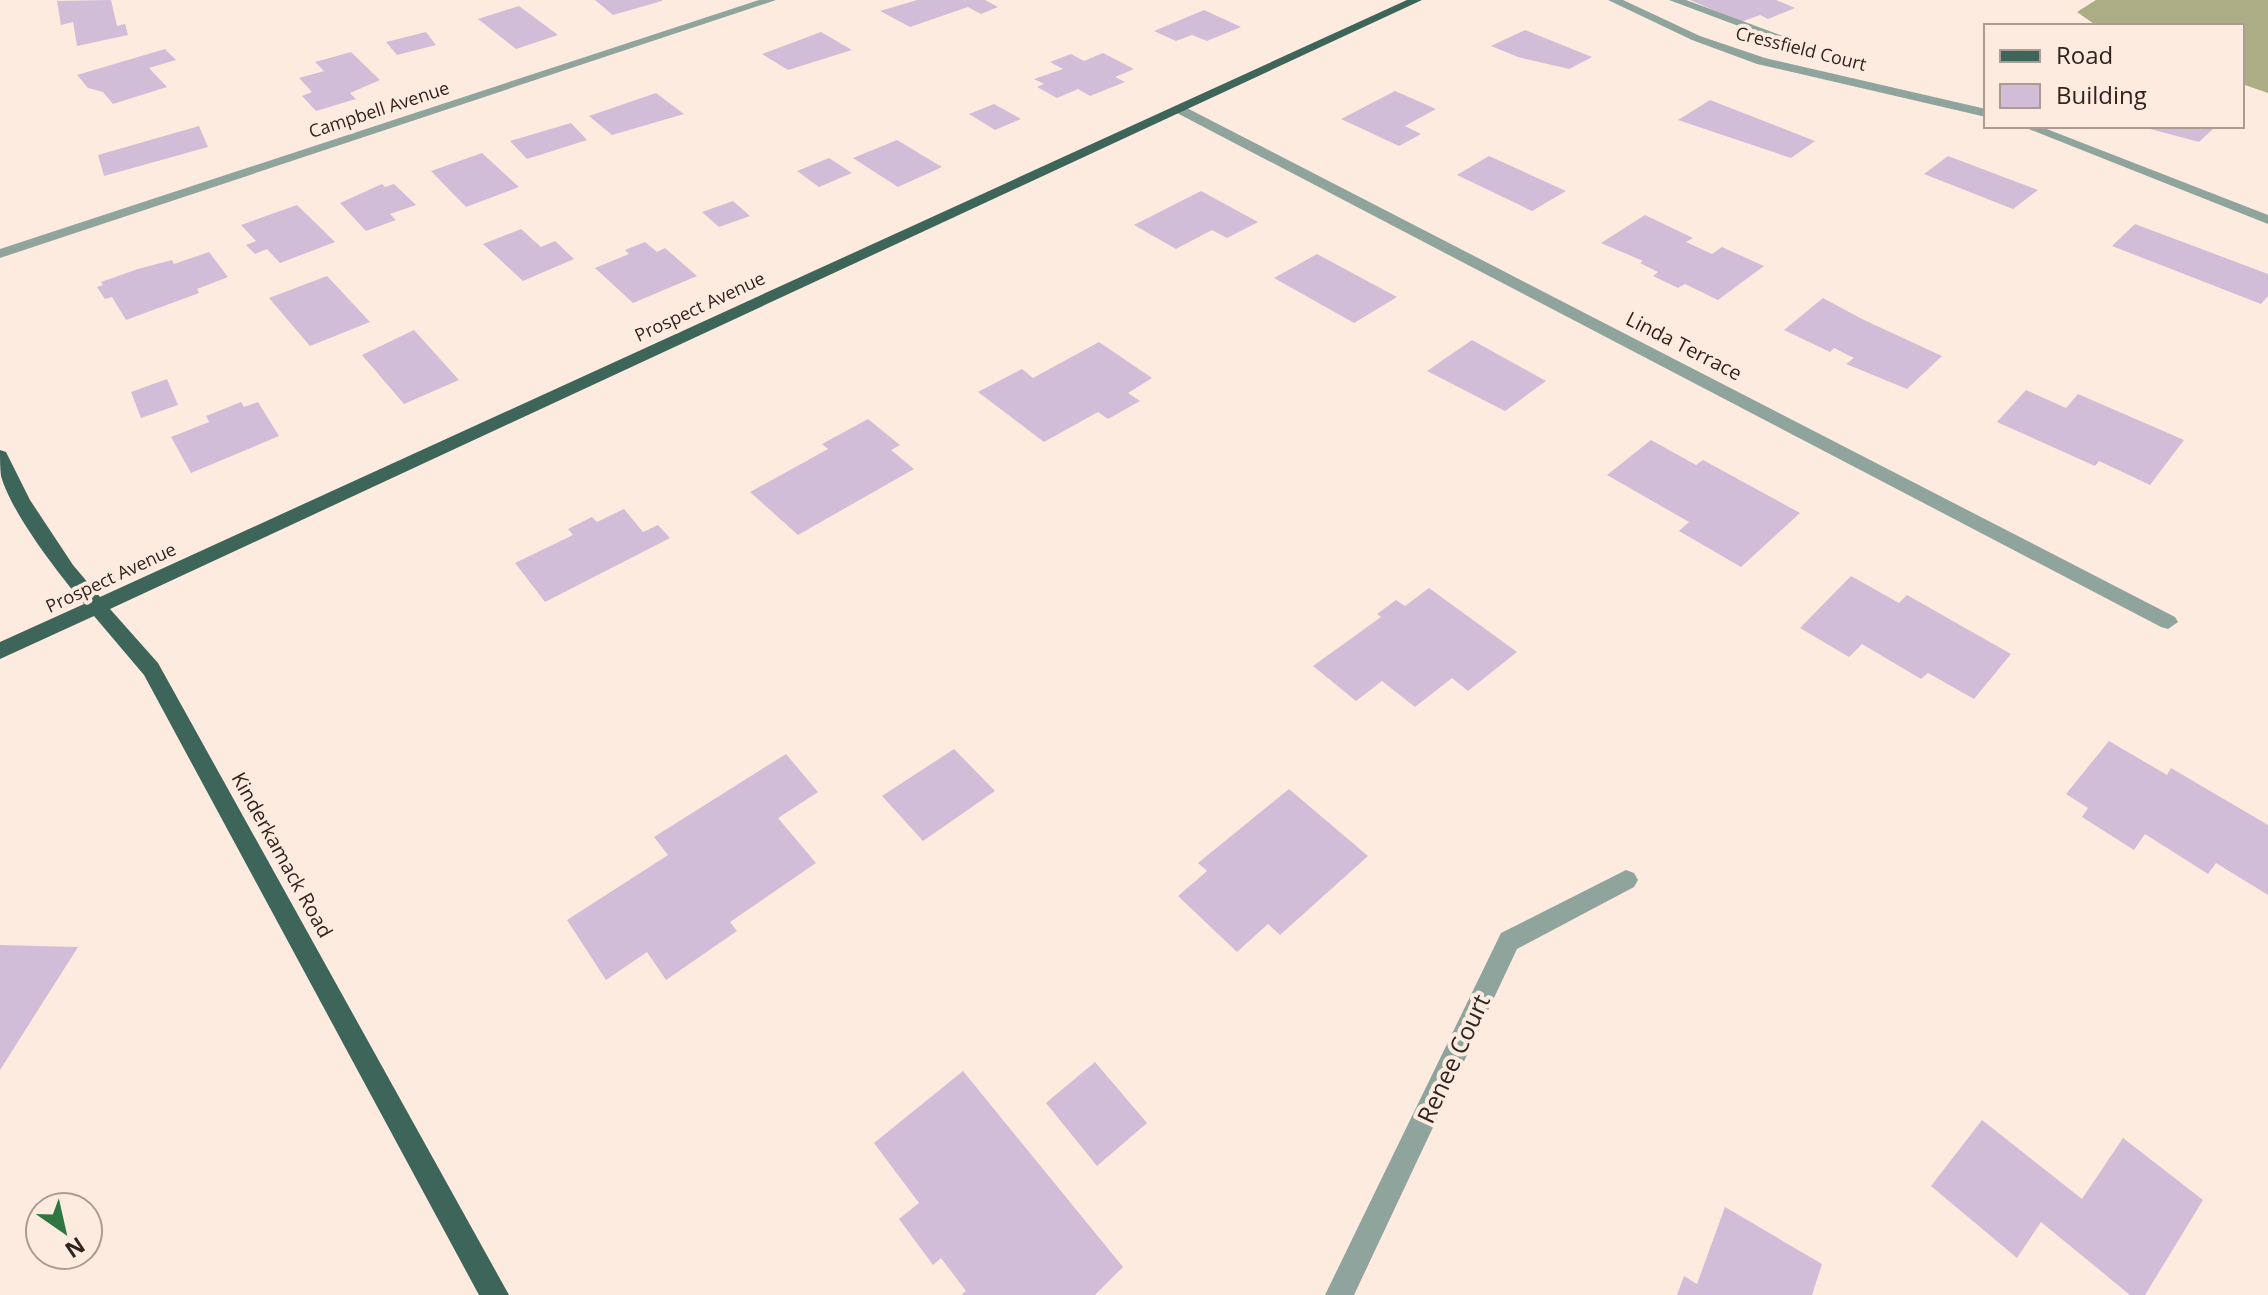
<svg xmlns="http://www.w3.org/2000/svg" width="2268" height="1295" viewBox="0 0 2268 1295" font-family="'Open Sans',sans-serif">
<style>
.forest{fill:#abae85}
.building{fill:#d1bdd7}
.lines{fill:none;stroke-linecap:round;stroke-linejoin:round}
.minor{fill:#8fa49d;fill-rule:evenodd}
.major{fill:#3e655a;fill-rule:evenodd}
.labels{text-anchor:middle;stroke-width:8;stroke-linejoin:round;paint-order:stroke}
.far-street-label{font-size:18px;fill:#30241e;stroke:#feebe0}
.street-label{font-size:20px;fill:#30241e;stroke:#feebe0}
.near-street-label{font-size:24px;fill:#30241e;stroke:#feebe0}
</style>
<rect width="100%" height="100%" fill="#feebe0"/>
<path class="forest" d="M2096 0H2268V93L2242 84V26H2097L2077 12Z"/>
<path class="building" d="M111 0 117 26 125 24 128 35 77 46 73 22 61 25 57 1Z
M595 0H662V1L613 15Z
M917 0H985L998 7 981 14 968 7 910 27 880 11Z
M1690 0H1776L1795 8 1768 19 1760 15 1741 22Z
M519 6 558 35 516 49 478 19Z
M1204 10 1241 27 1207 41 1192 35 1176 41 1154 31Z
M1525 30 1592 57 1569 69 1518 57 1491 46Z
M426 32 436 45 397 55 386 42Z
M821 32 852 50 788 70 762 54Z
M165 49 176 60 149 68 167 87 113 104 103 92 88 88 77 75Z
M351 52 380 80 350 93 356 99 316 111 302 96 312 92 299 78 324 71 315 62Z
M1103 53 1134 69 1115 77 1125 82 1090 96 1078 89 1057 98 1037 87 1044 84 1034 79 1063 69 1050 62 1071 54 1084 61Z
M1395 91 1436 109 1405 126 1421 134 1399 146 1341 119Z
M656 93 684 114 612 135 589 116Z
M1710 100 1815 141 1791 158 1678 120Z
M994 104 1021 119 995 130 969 114Z
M571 123 587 140 527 159 510 141Z
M199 126 208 147 104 176 98 155Z
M2139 126H2216L2199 142Z
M897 140 942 167 898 187 853 158Z
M482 153 519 187 466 207 431 171Z
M1489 156 1566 191 1532 211 1457 175Z
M1948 156 2038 190 2013 209 1924 174Z
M829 158 852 173 819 187 797 171Z
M382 184 385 187 394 184 416 205 390 214 396 220 366 231 340 203Z
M1201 191 1258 222 1227 238 1212 230 1176 249 1134 225Z
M733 201 750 216 719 227 702 212Z
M297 205 335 242 280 263 267 249 255 254 246 245 256 241 241 225Z
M1645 215 1693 238 1686 242 1712 254 1722 247 1764 266 1718 300 1685 284 1678 288 1653 276 1658 272 1640 263 1643 261 1601 243Z
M2135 224 2268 274V296L2261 304 2112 246Z
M521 229 541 247 555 241 574 259 523 281 483 244Z
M645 242 657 252 665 248 697 276 633 303 595 268 629 254 625 250Z
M209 252 228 277 197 289 199 293 126 320 112 297 105 299 97 287 103 285 101 282 138 269 172 260 174 264Z
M1317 254 1397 297 1354 323 1274 278Z
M327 276 370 322 310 346 269 298Z
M1823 298 1862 319 1942 356 1907 389 1846 364 1854 358 1834 348 1830 352 1784 330Z
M414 330 459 380 404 404 362 355Z
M1472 340 1546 381 1505 411 1427 371Z
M1099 342 1152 378 1128 393 1140 401 1108 419 1098 412 1044 442 978 392 1022 369 1033 378Z
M167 379 178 405 141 418 131 392Z
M2026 390 2066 408 2078 394 2184 440 2150 485 2099 461 2095 466 1997 422Z
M241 402 244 407 258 402 279 436 191 473 171 437 209 422 206 416Z
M868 419 900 445 891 450 914 469 798 535 750 492 828 449 822 444Z
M1651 440 1696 465 1703 460 1800 513 1741 567 1679 531 1689 522 1607 475Z
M624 509 643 532 658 525 670 538 545 602 515 563 573 535 568 529 592 517 597 522Z
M1851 576 1899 603 1907 595 2011 654 1974 699 1928 673 1921 679 1862 644 1849 657 1800 628Z
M1429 588 1517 652 1468 691 1452 678 1415 707 1382 681 1356 701 1313 666 1381 617 1377 614 1396 600 1405 606Z
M2109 741 2167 775 2171 768 2268 825V895L2216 863 2208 874 2145 834 2134 850 2082 817 2088 808 2066 794Z
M954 749 995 791 923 841 882 796Z
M786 754 818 792 778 818 816 863 730 922 737 931 666 980 647 952 606 980 567 920 668 855 654 837Z
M1289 789 1368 856 1280 935 1268 924 1237 952 1178 896 1207 871 1198 863Z
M0 945 78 947 0 1070Z
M1095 1062 1147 1123 1097 1166 1046 1103Z
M963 1071 1123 1267 1095 1295H961L966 1291 941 1258 933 1265 899 1219 919 1203 874 1143Z
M1982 1120 2082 1199 2123 1138 2203 1200 2145 1295H2130L2041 1222 2017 1258 1931 1186Z
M1725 1207 1822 1264 1812 1295H1677L1684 1276 1697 1284Z"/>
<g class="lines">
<path class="minor" d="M759 0H776L0 258V249Z
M1608 0H1623L1700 36 1765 58 1986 109V117L1757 64 1692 40Z
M1669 0H1686L1818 49 1808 52Z
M1175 106H1183L2175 617 2178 622 2168 629 2161 627 1175 112Z
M2021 126H2039L2268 215V224Z
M1626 870 1634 873 1638 880 1634 887 1517 949 1354 1295H1325L1501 933Z"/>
<path class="major" d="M1407 0H1422L110 609 158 663 509 1295H479L144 675 94 616 0 659V642L84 604C58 573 12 514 1 476 0 468 0 458 0 450L6 452 30 500 73 565 100 597Z"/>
</g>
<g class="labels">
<g class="far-street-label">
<text transform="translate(1801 49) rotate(14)" y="6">Cressfield Court</text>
<text transform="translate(379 110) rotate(-18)" y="6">Campbell Avenue</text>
<text transform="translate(700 307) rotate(-25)" y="6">Prospect Avenue</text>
<text transform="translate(111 578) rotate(-25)" y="6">Prospect Avenue</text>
</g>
<g class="street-label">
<text transform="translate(1684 346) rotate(27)" y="7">Linda Terrace</text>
<text transform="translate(282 855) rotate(61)" y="7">Kinderkamack Road</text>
</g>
<g class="near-street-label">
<text transform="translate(1454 1059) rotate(-65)" y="8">Renee Court</text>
</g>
</g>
<rect x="1984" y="24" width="260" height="104" fill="#feebe0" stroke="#ac9b92" stroke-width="2"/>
<rect x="2000" y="50" width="40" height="12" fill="#3e655a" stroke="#ac9b92" stroke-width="2"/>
<text x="2056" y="64" font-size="24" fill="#30241e">Road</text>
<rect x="2000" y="84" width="40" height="24" fill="#d1bdd7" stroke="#ac9b92" stroke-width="2"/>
<text x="2056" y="104" font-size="24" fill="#30241e">Building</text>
<g transform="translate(64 1231) rotate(146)"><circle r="38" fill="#feebe0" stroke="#ac9b92" stroke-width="2"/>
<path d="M0-6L14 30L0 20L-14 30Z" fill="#2f7642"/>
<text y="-12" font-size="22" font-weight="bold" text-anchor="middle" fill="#30241e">N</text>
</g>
</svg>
